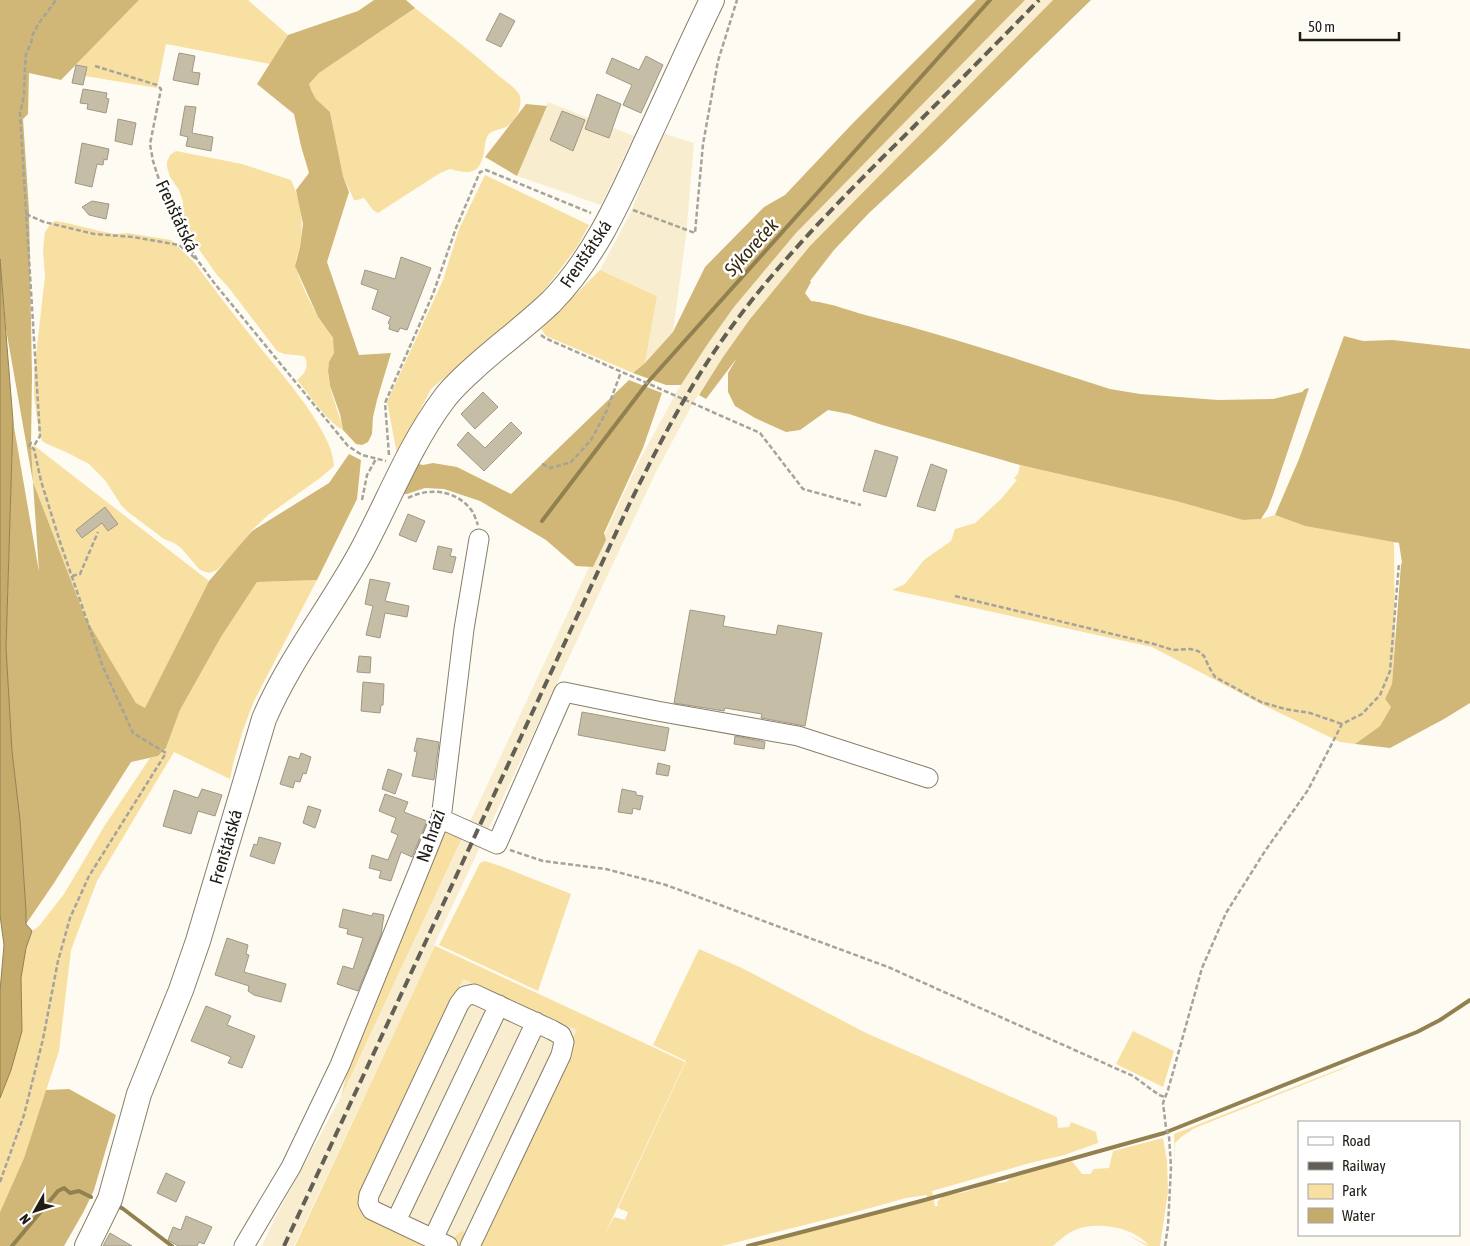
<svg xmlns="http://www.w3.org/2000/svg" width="1470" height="1246" viewBox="0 0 1470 1246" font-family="'Asap Condensed',sans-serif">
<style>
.built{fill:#f9edcf}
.green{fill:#f8e0a3}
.forest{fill:#d0b777}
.water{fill:#c4ab6b;stroke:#928051}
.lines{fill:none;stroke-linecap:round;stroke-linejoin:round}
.stream{stroke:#928051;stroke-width:4}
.building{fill:#c6bda7;stroke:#a19883}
.minor-casing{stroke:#867e69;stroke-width:21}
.major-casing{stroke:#867e69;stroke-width:26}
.path{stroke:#a6a39a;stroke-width:2.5;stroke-dasharray:5 2.5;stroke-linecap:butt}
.minor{stroke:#fff;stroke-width:19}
.major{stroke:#fff;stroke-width:24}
.rail{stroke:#625f57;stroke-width:4;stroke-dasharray:10 5;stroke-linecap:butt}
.labels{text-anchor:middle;stroke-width:5;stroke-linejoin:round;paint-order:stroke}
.street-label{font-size:18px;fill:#1f1c14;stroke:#fff}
.water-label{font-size:19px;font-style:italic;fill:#372c0e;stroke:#fff}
</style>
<rect width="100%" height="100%" fill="#fefbf2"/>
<path class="built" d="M1025 0H1053L811 246 750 319 723 357 693 403 657 470 434 945 685 1062 599 1246H295L391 1039 294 1246H262L276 1216 341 1097 639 461 676 393 707 345 734 307 796 233Z
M548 102 634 136 601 205 517 176Z
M662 133 694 143 686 236 673 332 645 363 657 296 600 270 630 214Z"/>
<path class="green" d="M139 0H248L288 35 270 64 166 44 157 88 85 76 87 67 76 65Z
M415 8C443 30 472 52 499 76 505 81 515 87 519 94 522 100 520 107 518 113 516 116 512 123 509 125 499 133 487 126 485 145 482 172 474 176 450 169L440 173 378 213 373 210 364 198 357 200H354L343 176 330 112 316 99 312 92 309 84 319 73Z
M176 151 242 164 291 180C301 200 304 223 300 246 299 253 294 261 296 268 301 284 310 302 318 317 322 324 329 331 333 339 339 353 328 358 328 371 328 389 339 411 343 430 327 422 309 394 297 380 305 373 309 368 305 357 295 353 288 357 277 351L229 288 217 275 196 245 184 224 182 215 183 202 179 190 170 177 167 167V162L170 155Z
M485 175 589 225 577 247 542 293 506 326 431 389 397 454 387 402 443 280 459 229Z
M55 221 67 223 100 231 115 234 128 233 171 240 194 262C214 289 234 315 255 341 277 369 334 431 334 466L320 478 268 515 251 531 234 554 217 570 209 573 200 570 181 548 174 543 164 539 128 512 121 505 105 480 89 464 68 453 47 444 42 441 39 432 34 396V373L45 276 43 250 45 232 49 226Z
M600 270 657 296 645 363 633 373 546 336 541 329Z
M31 445 36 447 209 581 145 709 136 703 85 617 33 482Z
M1020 465 1176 501 1243 520 1261 519 1275 515 1305 526 1394 542 1395 639 1392 684 1385 699 1391 707 1380 726 1355 744 1340 742 1261 704 1152 647 892 590 905 584 924 560 951 541 955 529 975 523 1001 499 1017 480 1014 478 1018 474Z
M317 580 254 701 243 730 233 764 230 779 174 752 97 881 71 950 59 1051 24 1158 0 1212V1098L11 1070 22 1031 21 978 26 948 32 931 39 926 64 894 105 825 150 758 158 756 166 748 180 710 221 637 257 582Z
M441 830H453L464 834 341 1097 357 1032Z
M485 861 503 867 571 894 538 991 439 945 480 863Z
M435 946 685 1062 605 1234 614 1217 625 1220 628 1212 618 1208 686 1061 653 1045 699 949 744 969 866 1033 1057 1117 1058 1128 1069 1127 1071 1122 1096 1132 1098 1143 1064 1155 1030 1163 932 1191 935 1206H938L937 1202 943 1196 965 1192 993 1182 999 1183 1006 1182 1011 1178 1036 1170 1072 1161 1082 1174H1090L1094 1169 1109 1168 1113 1151 1163 1138 1167 1161 1168 1192 1160 1246H1147L1124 1233 1148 1245C1134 1227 1096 1221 1075 1230 1067 1233 1059 1241 1053 1246H751L927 1200V1195L906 1198 852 1213 722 1246H447L449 1241 462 1231 480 1239 577 1030 463 979 357 1208 437 1246H295Z
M1133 1031 1174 1051 1163 1087 1116 1064Z
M1360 1061 1335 1072 1195 1128 1181 1137 1175 1143V1168L1174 1134Z"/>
<path class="forest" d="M0 0H139L61 80 29 73 28 114 23 119 29 210 32 376 31 445 33 482 85 617 136 703 145 708 209 581 252 531 329 483 349 454 361 460 357 499 317 580 257 582 221 637 180 710 166 748 158 756 131 762 54 883 26 924V911L20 820 12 751 6 648 13 421 39 572 33 482 6 329 0 259Z
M374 0H406L415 8 319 73 309 84 312 92 316 99 330 112 343 176 349 192 327 262 359 355 391 353 377 400 373 417 372 434 368 442 362 445 356 444 343 430 340 414 330 386 328 371 329 362 334 353 333 338 318 317 295 266 300 247 303 224 296 190 309 173 301 146 294 114 257 84 288 35 358 11Z
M976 0H1025L796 233 734 307 707 345 681 385H666L633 373 645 363 673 332 705 267 764 207 785 195 853 123Z
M1053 0H1091L935 152 869 213 834 250 810 281 811 282 805 293 811 301C832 303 852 312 873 317 953 337 1032 364 1110 389L1140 394 1218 400 1273 399 1302 392 1305 389 1309 388 1274 492 1268 508 1261 519 1243 520 1176 501 1020 465 879 424 849 414 828 410 800 430 786 432 755 418 735 406 728 392V373L737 358 706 399 699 395 723 357 750 319 810 246Z
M526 104 547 106 517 176 485 157Z
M1344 336 1363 341 1393 340 1470 349V703L1444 719 1390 748 1355 744 1380 726 1391 707 1385 699 1392 684 1401 564 1402 563 1399 543 1305 526 1275 515 1299 459Z
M629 380 662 393 643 448 604 533 606 540 593 567 576 566 546 540 480 501 444 489 425 488 407 494H399L415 463 423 465 433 463 457 467 511 494Z
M69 1089 116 1115 94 1190 84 1211 64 1246H0V1212L24 1158 46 1090Z"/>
<path class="water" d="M0 259 13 421 6 648 12 751 20 820 26 911V924L32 931 26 948 21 978 22 1031 11 1070 0 1098V991L4 945 0 915Z"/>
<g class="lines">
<path class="stream" d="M542 521 648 382 990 0
M115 1206 122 1208 172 1246
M12 1246 58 1191 64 1188 70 1193 79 1191 91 1197
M748 1246 921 1201 1164 1133 1417 1032 1440 1020 1470 1000"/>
</g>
<path class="building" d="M500 13 515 21 501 47 486 40Z
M179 53 195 56 192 72 200 73 198 85 173 80Z
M646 56 663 65 641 113 623 105 632 85 606 73 612 58 639 70Z
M76 65 87 67 83 85 72 83Z
M83 89 107 93 106 98 109 99 106 113 87 109 88 104 80 103Z
M597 94 621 104 609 138 585 129Z
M185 106 196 107 192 133 213 137 211 151 186 146 188 137 180 135Z
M562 111 585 120 573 151 550 140Z
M118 119 136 123 132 145 115 141Z
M82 143 109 149 107 160 104 159 103 165 97 164 92 187 75 183Z
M92 201 109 204 106 219 89 215 82 207Z
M401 257 431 268 407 330 400 328 398 332 389 329 390 325 388 323 391 317 372 309 378 290 361 284 365 270 395 279Z
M483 392 498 407 475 429 461 414Z
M511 422 522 433 484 471 457 445 468 432 485 448Z
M875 450 898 457 886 497 863 491Z
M931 464 947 470 935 511 917 506Z
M105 507 118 524 108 531 102 523 82 538 76 530Z
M408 514 425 521 416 542 399 535Z
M438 546 452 549 450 556 456 557 452 573 433 569Z
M370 579 390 583 385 601 409 606 407 617 385 613 380 638 366 635 373 606 365 604Z
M690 610 725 616 723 626 776 635 778 625 822 633 805 726 761 718 762 714 725 708 724 711 674 703Z
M359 656 371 657 370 673 357 672Z
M363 682 384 684 383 705H381L380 713 361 711Z
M582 712 669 728 665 751 578 735Z
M735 736 765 742 764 749 734 744Z
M417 738 439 742 434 780 412 776 417 752 414 751Z
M301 753 311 757 306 774 303 773 300 782 295 781 293 788 280 784 289 756 299 759Z
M658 763 670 766 668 776 656 774Z
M388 769 402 774 395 794 382 789Z
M202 789 222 795 215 816 198 811 191 834 163 826 174 790 198 798Z
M622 789 636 792V795L643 796 640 810 633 808 632 814 618 812Z
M385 794 408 802 404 812 427 821 412 857 401 852 391 881 379 878 381 871 369 868 372 855 388 860 398 835 391 832 396 818 379 811Z
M308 806 321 810 315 828 303 823Z
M259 837 281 843 274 864 250 856 254 844 257 845Z
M343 909 372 916 373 913 384 915 381 935 358 991 337 984 343 966 353 969 363 938 347 934 348 929 339 927Z
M227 938 248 945 246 954 249 955 244 972 286 984 281 1002 254 995 248 991 249 986 215 975Z
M206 1006 231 1016 227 1025 255 1036 242 1068 228 1063 231 1057 191 1041Z
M166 1173 185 1182 176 1202 157 1193Z
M186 1216 212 1227 204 1244 199 1242 197 1246H178L168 1240 173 1227 181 1230Z
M110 1233 132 1246H103Z"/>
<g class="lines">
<g class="minor-casing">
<path id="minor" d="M441 819 497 844 564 692 657 711 798 736 928 778
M396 1221 499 1005
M433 1239 536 1022
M244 1246 291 1167 340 1065 436 828 441 819 464 629 479 539
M448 1246 372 1210 368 1203 369 1195 459 1004 465 996 474 994 552 1030 561 1035 564 1042 561 1055 470 1246"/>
</g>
<g class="major-casing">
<path id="major" d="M87 1246 110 1199 139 1094 181 990 198 941 264 719C289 660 330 609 361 552 388 502 410 444 444 399 452 388 463 378 473 369 498 346 526 326 551 302 595 257 620 199 646 142 668 95 689 47 712 0"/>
</g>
<path class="path" d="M95 66 157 85 161 89 150 144 153 161 163 192 183 237 198 261 215 284 348 446 362 455 386 461
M633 210 695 233 703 144 718 61 737 0
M26 214 44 222 94 234 133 237 179 245 195 258
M541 335 545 338 760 433 803 489 861 505
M389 455 385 403 433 294 456 228 480 172 486 170 591 213
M542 464 551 468 571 462 591 440 607 410 621 372
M408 498C429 487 457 490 472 511 475 515 476 521 478 525
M362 500 367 475 376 459
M72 576 80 574 98 532
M955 596 1154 644 1173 650 1190 649 1198 651 1204 656 1209 667 1215 677 1261 702 1285 709 1310 713 1342 724
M510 850 543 861 606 869 666 885 888 967 1133 1076 1159 1095 1165 1097
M0 1182 24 1115 43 1039 58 961 70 918 89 876 166 753 133 733 103 667 61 545 41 481 34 449 29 446 31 443 35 444 40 436 20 113 24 96 25 67 26 54 31 43 33 34 39 23 56 0
M1165 1246 1168 1226 1171 1167 1169 1136 1166 1128 1163 1103 1168 1090 1202 968 1226 913 1265 851 1308 790 1342 724 1362 714 1380 695 1390 671 1399 563"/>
<use href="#minor" class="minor"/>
<use href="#major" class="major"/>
<path class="rail" d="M284 1246 628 507C654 454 681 401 714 352 762 280 822 219 882 158 935 106 987 53 1039 0"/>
</g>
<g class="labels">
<g class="street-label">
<text transform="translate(177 216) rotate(65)" y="6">Frenštátská</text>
<text transform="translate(586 254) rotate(-56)" y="6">Frenštátská</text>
<text transform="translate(431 836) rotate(-71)" y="6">Na hrázi</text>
<text transform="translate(226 847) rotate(-74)" y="6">Frenštátská</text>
</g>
<g class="water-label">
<text transform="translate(751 247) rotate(-48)" y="7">Sýkoreček</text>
</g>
</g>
<rect x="1298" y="1121" width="162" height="115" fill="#ffffff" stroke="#a5a4a1"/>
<rect x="1308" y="1137" width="25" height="8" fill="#ffffff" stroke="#a5a4a1"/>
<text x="1342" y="1146" font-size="15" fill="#1f1c14">Road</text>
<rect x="1308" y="1162" width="25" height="8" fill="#625f57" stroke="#a5a4a1"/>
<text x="1342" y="1171" font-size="15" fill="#1f1c14">Railway</text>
<rect x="1308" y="1184" width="25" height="15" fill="#f8e0a3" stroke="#a5a4a1"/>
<text x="1342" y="1196" font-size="15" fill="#1f1c14">Park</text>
<rect x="1308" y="1208" width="25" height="15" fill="#c4ab6b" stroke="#a5a4a1"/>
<text x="1342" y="1221" font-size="15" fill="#1f1c14">Water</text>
<g transform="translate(35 1211) rotate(231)" stroke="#ffffff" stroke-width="4" paint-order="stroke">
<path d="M0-4L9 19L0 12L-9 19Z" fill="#1f1c14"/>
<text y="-8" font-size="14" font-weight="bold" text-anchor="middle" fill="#1f1c14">N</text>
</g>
<path d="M1300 32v8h99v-8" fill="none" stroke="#1f1c14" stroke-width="2.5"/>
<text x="1308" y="32" font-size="15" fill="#1f1c14" stroke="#ffffff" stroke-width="4" paint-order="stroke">50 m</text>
</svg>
